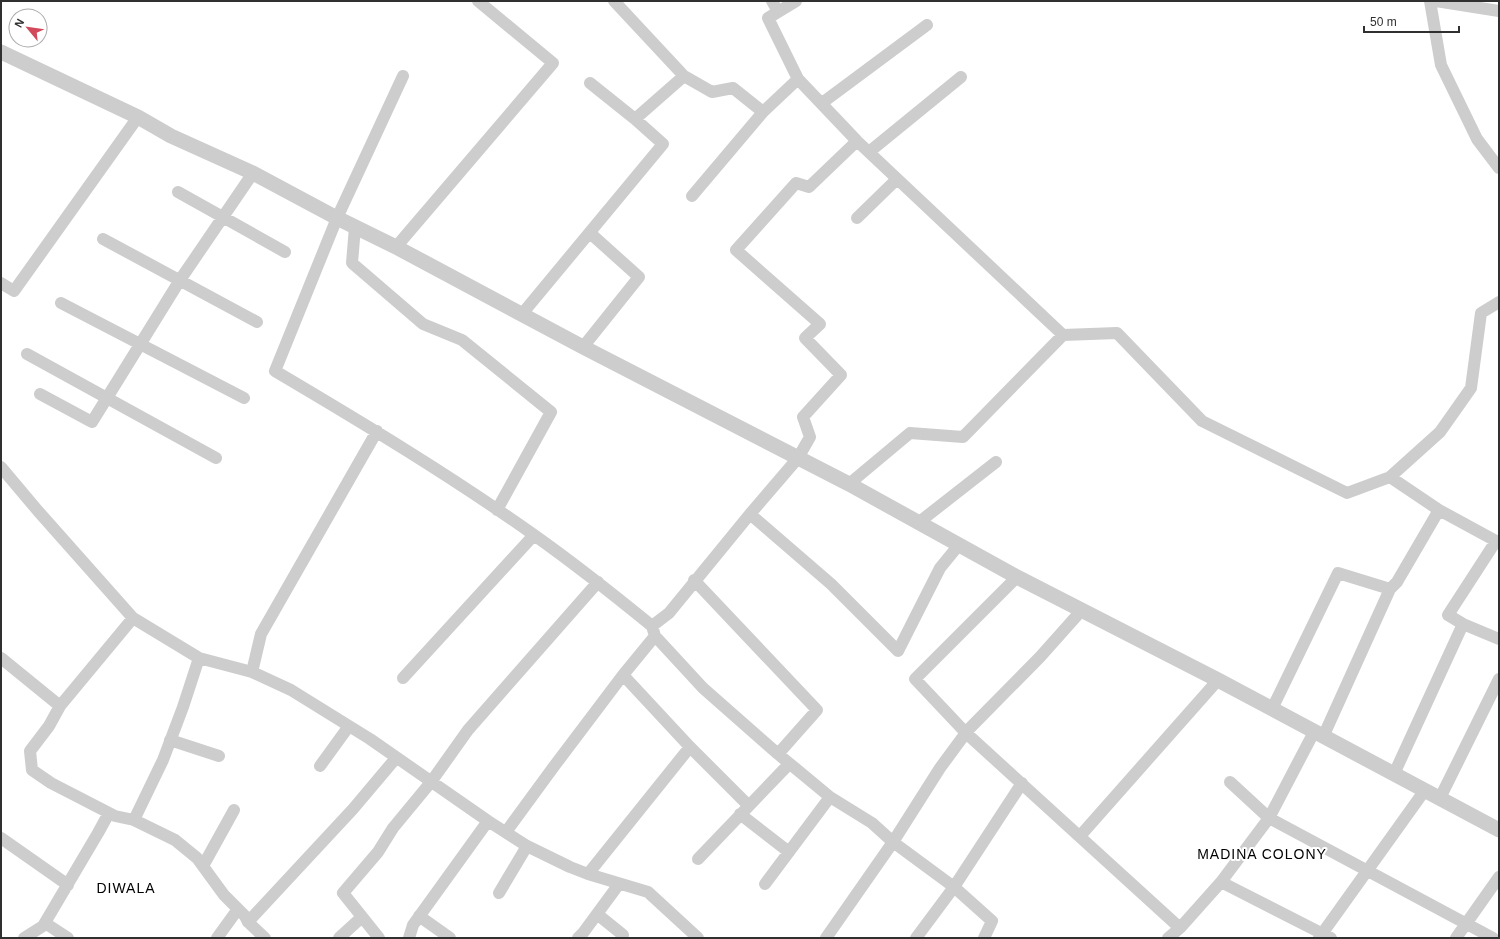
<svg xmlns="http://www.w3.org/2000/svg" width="1500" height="939" viewBox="0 0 1500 939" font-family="Arial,sans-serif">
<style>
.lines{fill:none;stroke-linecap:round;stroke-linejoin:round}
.minor{stroke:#cdcdcd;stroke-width:12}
.tertiary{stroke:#cdcdcd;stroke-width:15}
.labels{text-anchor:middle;stroke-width:4;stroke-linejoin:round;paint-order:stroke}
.neighbourhood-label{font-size:14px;letter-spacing:1px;fill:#000;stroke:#fff}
</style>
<rect width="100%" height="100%" fill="#fff"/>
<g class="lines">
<path class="minor" d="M614 1 684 76
M772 1 778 12
M796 1 768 18 798 79 857 141 1063 335
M1430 1 1441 65 1477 139 1499 168
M1436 1 1499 11
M403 76 337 218 275 371C363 423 451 476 534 535 575 564 614 595 652 626L655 636 703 688 778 754 830 797 872 823 893 842 954 887 992 921 984 938
M822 103 927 25
M635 119 684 76 712 92 733 88 763 112
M869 152 961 77
M178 192 285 252
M692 196 763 112 798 79
M857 218 897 179
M355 227 352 263 423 324 462 340 551 412 497 510
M103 239 257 322
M396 247 553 63 478 1
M1 283 14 291 138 117
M61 303 244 398
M522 314 663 144 635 119 590 83
M583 347 639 277 590 233
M27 354 216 458
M40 394 92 422 180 280 253 173
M1 467 38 511 133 618 199 658 252 672 291 690 370 739 488 821 527 846 570 867 588 874 648 892 698 938
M849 484 910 433 963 437 1063 335 1117 333 1202 421 1347 493 1390 477 1440 432 1471 388 1481 313 1499 302
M750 514 831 584 898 651 940 568 958 546
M918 523 996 462
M1017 577 915 679 966 733 1180 928 1168 938
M694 580 817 710 778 754
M133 618 60 706 49 726 30 751 32 770 51 783 115 816 134 820 175 840 197 858 224 895 245 916 248 922 265 938
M1463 624 1499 639
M652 626 669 613 750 514 798 458 810 437 803 417 841 375 805 338 820 324 736 250 796 183 809 187 857 141
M655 636 623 675 690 747 749 806
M1 658 60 706
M252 672 261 634 377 431
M403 678 534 535
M1272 709 1338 573 1390 589
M1323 737 1390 589 1397 582 1439 510 1390 477
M170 740 219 756
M320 766 349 726
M1394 774 1463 624 1448 615 1496 541 1439 510
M1230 782 1269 818 1493 938
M1440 798 1499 679
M740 814 789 852
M134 820 163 760 183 707 199 658
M506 832 555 765 623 675
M1080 836 1218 680
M1 838 68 885
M698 859 789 764
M203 866 234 810
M588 874 690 747
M1221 882 1331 938
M765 884 830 797
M499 893 527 846
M597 914 623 935 622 938
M419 916 450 938
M248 922 353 809 396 758
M45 923 68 938
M1180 928 1221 882 1269 818 1314 732
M24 938 43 926 98 833 109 813
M217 938 238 909
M339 938 362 917
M379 938 343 893 378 852 393 828 431 782 468 730 598 582
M409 938 413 925 488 821
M578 938 583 933 619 884
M826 938 893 842 940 768 968 730 1040 657 1081 611
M916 938 954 887 1022 783
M1319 938 1425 790
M1456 938 1499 877"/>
<path class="tertiary" d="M1 52 138 117 171 136 253 173 337 218 396 247 583 347 849 484 1017 577 1218 680 1499 830"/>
</g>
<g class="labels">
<g class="neighbourhood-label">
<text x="1262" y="859">MADINA COLONY</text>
<text x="126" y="893">DIWALA</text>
</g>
</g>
<rect width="1500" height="939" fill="none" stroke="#303030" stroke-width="4"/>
<g transform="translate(28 28) rotate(299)"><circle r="19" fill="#ffffff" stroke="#acacac"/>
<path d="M0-3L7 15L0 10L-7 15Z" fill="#d1495a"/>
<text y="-6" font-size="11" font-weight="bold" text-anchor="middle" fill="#303030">N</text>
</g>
<path d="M1364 26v6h95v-6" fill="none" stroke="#303030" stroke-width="2"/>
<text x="1370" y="26" font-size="12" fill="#303030" stroke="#ffffff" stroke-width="3" paint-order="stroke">50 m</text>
</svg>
